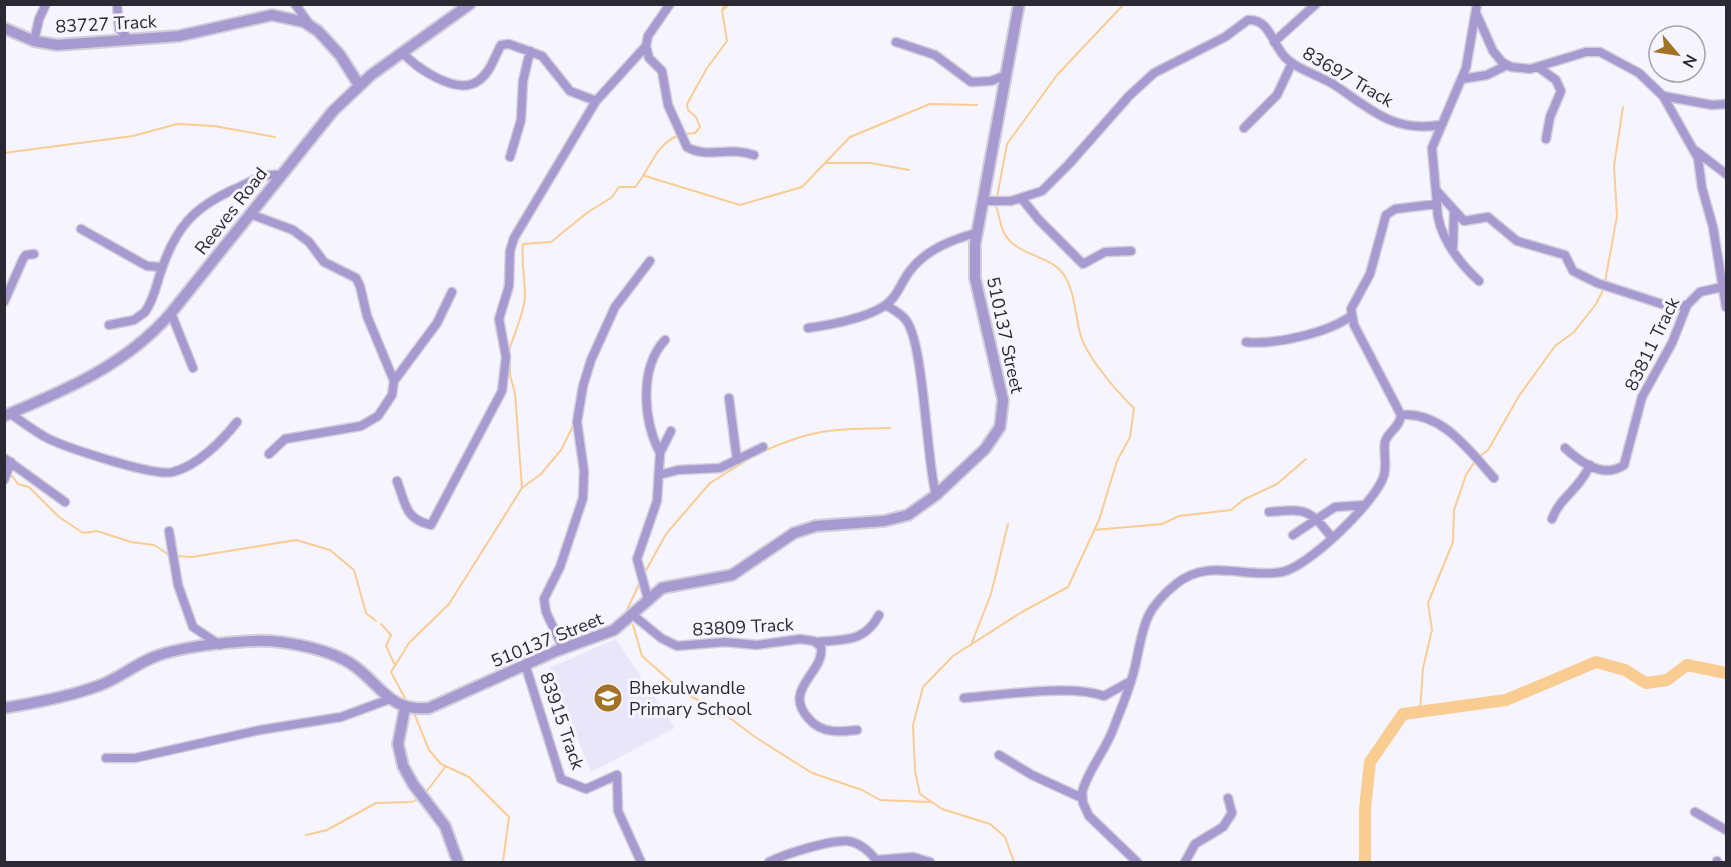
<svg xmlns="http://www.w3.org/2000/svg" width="1731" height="867" viewBox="0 0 1731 867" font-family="'Nunito Sans',sans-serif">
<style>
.built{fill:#e9e6fa}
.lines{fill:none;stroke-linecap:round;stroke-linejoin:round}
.stream{stroke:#f9cd91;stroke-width:2}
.river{stroke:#f9cd91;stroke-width:12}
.minor-casing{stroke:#d1cfda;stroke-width:11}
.tertiary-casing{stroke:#d1cfda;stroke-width:14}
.minor{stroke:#a69ad0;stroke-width:8}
.tertiary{stroke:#a69ad0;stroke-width:10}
.labels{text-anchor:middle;stroke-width:6;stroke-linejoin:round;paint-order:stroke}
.street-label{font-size:18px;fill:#2b2933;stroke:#f6f4ff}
.poi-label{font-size:18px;fill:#2b2933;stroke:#f6f4ff;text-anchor:start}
</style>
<rect width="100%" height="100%" fill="#f6f4ff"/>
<path class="built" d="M616 639 675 728 591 772 549 668Z"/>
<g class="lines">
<path class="stream" d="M723 10 730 4
M684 134 695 133 700 127 696 117 688 110 687 104 707 68 727 41 722 10 725 4
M4 153 133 136 177 124 214 126 275 137
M825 163H871L909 170
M645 176 740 205 802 187 850 137 930 104 977 105
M997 197 1007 144 1057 75 1124 4
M996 206C999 214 1000 225 1004 233 1017 257 1050 254 1064 275 1075 292 1075 314 1080 333 1085 355 1117 392 1134 408L1130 437 1117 461 1099 520 1068 587 1022 612 953 656 923 687 913 725 915 771 920 794 942 809 990 824 1005 837 1014 862
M1605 282 1617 216 1614 166 1623 107
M509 351C514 333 524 315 525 296 525 278 521 262 523 244L551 242 588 212 611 198 619 187H635C651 169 654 146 677 136
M510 360V375L515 393 522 488
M762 452C813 428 836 429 890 428
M9 472 18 484 29 487 59 517 83 533 97 531 131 542 154 545 171 556
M1094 530 1162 524 1179 516 1231 510 1243 500 1277 484 1306 459
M176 556 192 557 296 540 330 550 354 570 366 613 376 621
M644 574 666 534 710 483 757 454
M626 612 640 582
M381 624 391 635 386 646 395 665
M633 625 642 656 684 693 722 712 755 737 812 773 862 790 880 800 930 802
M971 645 991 594 1008 524
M407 702 391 672 409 643 449 604 522 488 541 474 561 450 574 424
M1420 712 1423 668 1432 630 1428 603 1453 542 1454 510 1466 475 1477 458 1488 450 1519 396 1555 346 1574 332 1596 304 1604 288
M414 713 429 750 441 764 469 777 509 817 503 862
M426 792 446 766
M306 835 327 830 376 803 412 802 419 798"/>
<path class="river" d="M1365 862V809L1370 762 1403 714 1506 700 1596 662 1625 670 1646 683 1667 680 1687 665 1726 673"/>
<g class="minor-casing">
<path id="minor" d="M117 4 119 29 130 40
M295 4 310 25
M1477 15 1493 51 1502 62 1511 67 1530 69 1586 52H1600L1639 73 1663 96 1698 158 1702 188 1713 227 1726 307
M34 41 39 19 46 4
M896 42 935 55 971 82 991 81 1004 76
M1274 42 1316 4
M646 46 649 58 662 71 668 105 687 147C707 159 730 146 754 155
M402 52C416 68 457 96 478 81 490 73 494 58 501 45L509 44 542 56 570 91 596 101
M1538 67 1556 80 1561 91 1550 117 1546 139
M1462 79 1487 75 1507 65
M1663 96 1712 105 1726 104
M1244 128 1277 95 1292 63
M1696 151 1726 174
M510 157 521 120 523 81 530 51
M1436 190 1464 221 1488 217 1517 241 1565 255 1573 271 1597 283 1668 306 1687 305
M1022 199 1039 220 1083 264 1105 252 1131 251
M982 201H1011L1042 191 1069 164 1129 96 1154 73 1225 37 1248 20C1271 18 1273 49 1288 60 1301 71 1318 75 1333 84 1370 108 1392 133 1440 125
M1437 204C1436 233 1458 262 1479 281
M250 214 293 230 309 242 324 262 356 278 360 286 367 316 394 381
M81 229 147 266 162 267
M1453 247 1454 212
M4 302 23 259 26 255 34 254
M886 305C892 309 900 313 905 319 924 339 926 459 936 495
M171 313 193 368
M109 325 134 320 145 312C153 301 156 287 160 274 175 228 193 207 237 188 252 181 264 173 280 175
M808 328C830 325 866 318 884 306 896 299 901 283 909 272 925 250 951 240 976 233
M1246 342C1274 345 1328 333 1351 316
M729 398 737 460
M11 414C22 422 33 430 45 437 64 447 154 477 173 472 197 466 222 441 237 422
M1401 415C1441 411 1469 450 1494 478
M1565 448C1580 462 1604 479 1624 465L1642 397 1672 343 1687 305 1700 292 1722 287
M660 453C643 420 639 368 665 340
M269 454 285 439 361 426 378 416 392 395 394 381 437 323 452 292
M4 458 65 502
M659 475 678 470 720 468 763 447
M4 480 11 462
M397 481C406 505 405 519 431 525L502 391 506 357 499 319 509 286 510 251 514 238 596 101 646 46 648 36 670 4
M1269 512C1306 509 1309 508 1332 538
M1552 519C1560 497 1579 490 1590 465
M169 531 178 585 193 627 220 645
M1293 535 1335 507 1364 505
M648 599 637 559 657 501 660 453 671 431
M633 615 661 638 677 646 725 642 757 645 800 639 814 641 821 647C825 673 781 689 809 719 822 734 840 732 857 730
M817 642C845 639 864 643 879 615
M563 648 546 612 544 599 560 567 583 498 584 471 577 422 583 386 591 360 615 307 650 261
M525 664 561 779 586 789 617 775 618 811 641 862
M964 698C1002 695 1070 684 1104 696L1129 682
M999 755 1032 775 1082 798
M106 758H135L260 730 341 717 390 699
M1695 812 1726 830
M875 860 913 857 930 862
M769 862C785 854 829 840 847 841 859 842 871 852 877 862
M1137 862 1089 816 1083 803 1082 792C1089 768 1106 750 1114 727 1122 706 1132 684 1136 662 1144 625 1144 610 1176 584 1209 557 1245 579 1282 572 1308 567 1374 503 1383 478 1388 466 1383 454 1385 442 1388 431 1400 428 1401 415L1354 325 1351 309 1370 274 1386 215 1395 209 1437 204 1432 148 1466 68 1477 4
M1185 862 1195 844 1223 827 1232 813 1228 798
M1717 862V861"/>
</g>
<g class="tertiary-casing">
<path id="tertiary" d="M4 28 34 41 57 45 179 36 272 15 304 22 318 31 340 55 359 85
M4 416C66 390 126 365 171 313L333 111 371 75 470 4
M4 708C35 703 68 697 98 686 118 679 134 665 154 657 181 646 251 638 280 642 303 645 330 651 350 663 380 682 387 712 429 708L556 651 614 630 662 588 732 575 794 533 816 526 884 521 908 515 936 495 985 449 1000 427 1003 400 975 278V244L1019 4
M405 708 398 744 403 766 413 784 445 826 458 862"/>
</g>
<use href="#minor" class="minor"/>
<use href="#tertiary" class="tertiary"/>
</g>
<defs>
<g id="school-disc" transform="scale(1.5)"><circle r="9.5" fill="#a27226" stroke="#f6f4ff"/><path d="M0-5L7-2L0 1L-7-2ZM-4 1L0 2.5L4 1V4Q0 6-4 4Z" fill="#fff"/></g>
</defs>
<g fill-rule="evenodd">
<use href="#school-disc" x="608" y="698"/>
</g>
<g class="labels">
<g class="street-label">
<text transform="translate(106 24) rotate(-3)" y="6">83727 Track</text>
<text transform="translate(1348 77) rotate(30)" y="6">83697 Track</text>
<text transform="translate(231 211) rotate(-52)" y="6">Reeves Road</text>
<text transform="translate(1005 335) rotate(78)" y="6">510137 Street</text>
<text transform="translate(1652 344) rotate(-64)" y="6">83811 Track</text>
<text transform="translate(743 627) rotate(-3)" y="6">83809 Track</text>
<text transform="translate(547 640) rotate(-22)" y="6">510137 Street</text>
<text transform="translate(562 721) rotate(71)" y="6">83915 Track</text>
</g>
<g class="poi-label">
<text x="629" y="694">Bhekulwandle<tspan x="629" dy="21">Primary School</tspan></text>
</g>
</g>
<rect width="1731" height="867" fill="none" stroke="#2b2933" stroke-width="12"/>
<g transform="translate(1677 54) rotate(119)"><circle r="28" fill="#f6f4ff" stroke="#a5a3ad" stroke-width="1.5"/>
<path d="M0-4.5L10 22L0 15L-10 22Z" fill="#a27226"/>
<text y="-9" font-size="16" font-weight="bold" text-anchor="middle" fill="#2b2933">N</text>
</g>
</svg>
